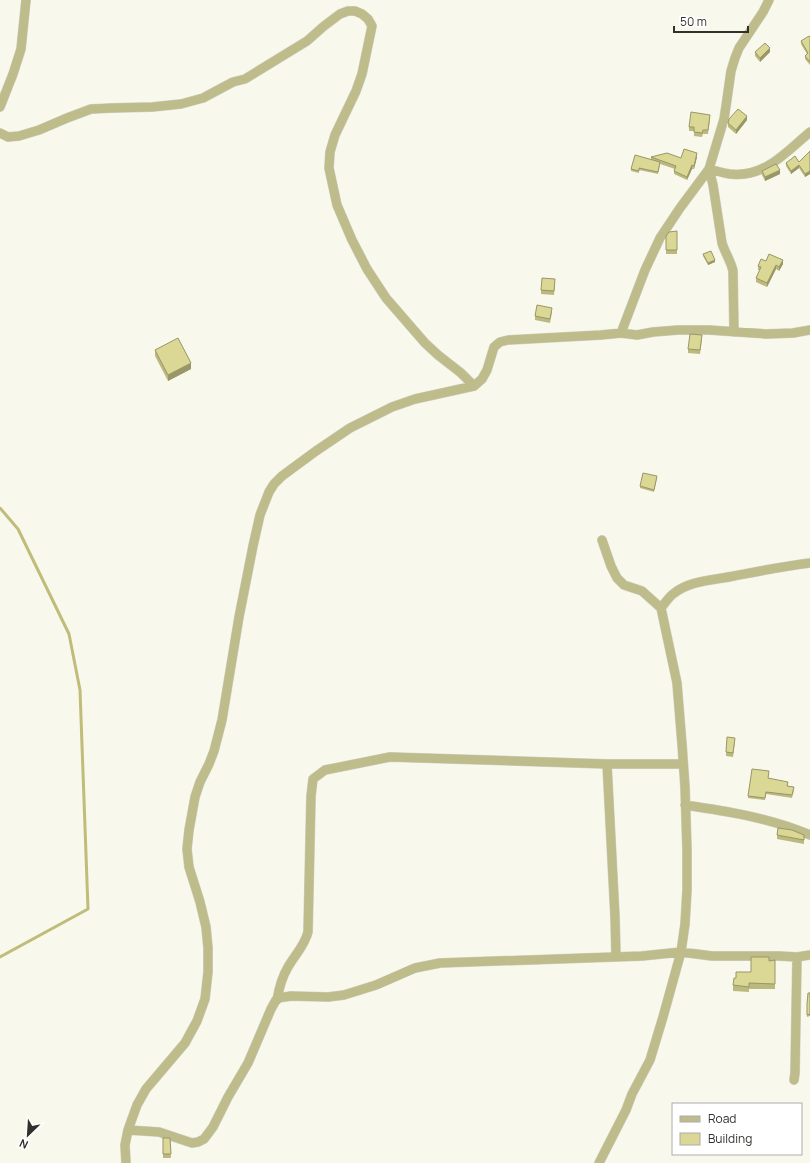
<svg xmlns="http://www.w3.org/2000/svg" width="810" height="1163" viewBox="0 0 810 1163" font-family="Manrope,sans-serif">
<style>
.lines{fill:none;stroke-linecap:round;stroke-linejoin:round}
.stream{stroke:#c0bc7a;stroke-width:3}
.minor-casing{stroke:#d4d4ca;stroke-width:10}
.minor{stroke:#bfbc8b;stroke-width:9}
.wall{fill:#bcb97f}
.shaded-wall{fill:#999668}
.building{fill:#dbd794;stroke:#999668}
</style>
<rect width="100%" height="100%" fill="#f8f8ed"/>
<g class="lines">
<path class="stream" d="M0 508 18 529 69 634 80 690 88 909 0 957"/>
<g class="minor-casing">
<path id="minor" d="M0 107 13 74 21 49 26 0
M0 133 8 137 19 136 39 130 67 118 91 109 112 108 152 107 181 104 203 98 233 82 245 79 307 41 324 26 340 14 348 11H355L362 14 368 19 372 26 362 74 356 91 335 135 330 152 329 168 337 205 352 240 367 269 386 298 425 343 438 355 461 373 474 386
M709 169 713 185 722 243C725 253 731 261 733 271L734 332
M709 169C716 171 723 173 730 174 765 178 786 152 810 132
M621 333 645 270 660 238 680 208 709 169 724 119 726 106 731 71 735 58 739 48 763 12 769 0
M602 540 611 566 617 578 624 585 642 591 661 608
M607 764 615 917 616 957
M685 805C726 811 771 818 810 835
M277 1000C279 988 282 977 288 967 295 955 305 945 308 932L311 796 313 779 325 770 390 757 607 764H683
M794 1080 795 1073 797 957
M128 1130 159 1132 192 1143 198 1142 204 1139 213 1127 228 1097 248 1063 271 1009 276 1000 278 998 291 996 328 997 344 995 376 985 415 968 440 963 642 956 681 952 712 956H779L797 957 810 955
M126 1163 125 1145 128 1130 137 1105 146 1089 185 1043 197 1021 205 999 208 972V948L206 927 200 902 189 867 187 849 189 830 195 797 200 782 209 764 214 751 222 720 239 617 253 546 260 515 269 492 274 484 282 476 316 451 350 428 392 407 415 399 474 386 482 379 487 370 494 347 500 342 508 340 601 335 621 333 637 335 653 332 678 330H709L766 334 793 333 810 330
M599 1163 626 1110 632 1094 650 1060 663 1017 681 952 685 924 687 890V850L685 787 682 744 677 683 661 608C665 603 669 597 673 594 690 580 715 580 734 576 760 571 785 566 810 563"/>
</g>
<use href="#minor" class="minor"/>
</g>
<path class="wall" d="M810 37V65L805 59V56L807 54 801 44V41Z
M755 52H770L760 62 755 56Z
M710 119 708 134H703L702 137 694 136V131H689V127Z
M747 120 736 134 728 127V123Z
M810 151V174L805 177 799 168 791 174 786 166V163L799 162Z
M651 157 681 158 697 157 694 169H692L687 180 674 174V171L675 169 660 164 658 174 639 170V173L631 171V169L651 160Z
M762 171 780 174 765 181 762 175Z
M677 231V254H666V236Z
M703 254 715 262 708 265 703 256Z
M766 261 783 264 779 271 776 269 767 287 756 282V278L760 270H758V266Z
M555 283 554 295 541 294V290Z
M552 312 550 323 535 320V316Z
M702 339 700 354 688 353V349Z
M155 350 191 369 168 381 155 356Z
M657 478 654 492 640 488V486Z
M735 742 733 757 726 756V752Z
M769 773 768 778 788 785V786L794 790 792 798 766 794 765 800 748 798V796Z
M777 835 804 839V844L777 839Z
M775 960V989H749V992L733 991V985L736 978 751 972 769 961Z
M810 993V1016L807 1017V1004Z
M163 1138H170L171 1158H163Z"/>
<path class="shaded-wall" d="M770 48V52L760 62V58Z
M747 116V120L736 134V130Z
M697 153V157L694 169V166Z
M692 165V169L687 180V177Z
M799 165V168L791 174V171Z
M780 170V174L765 181V177Z
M810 171V174L805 177V174Z
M715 260V262L708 265V263Z
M783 260V264L779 271V267Z
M776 265V269L767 287V283Z
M191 363V369L168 381V375Z"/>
<path class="building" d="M809 36 810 37V62L805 56 808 53 801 41Z
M765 43 770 48 760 58 755 52Z
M738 109 747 116 736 130 728 123 729 119Z
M691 112 710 115 708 130H703L702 133 694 132V127H689Z
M684 149 697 153 694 166 692 165 687 177 674 171 676 166 651 157 667 153 681 158Z
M810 151V171L805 174 799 165 791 171 786 163 795 156 799 162Z
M635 155 660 162 658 172 639 168V171L631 169Z
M776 164 780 170 765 177 762 171Z
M677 231V250H666V236L669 232Z
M711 251 715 260 708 263 703 254Z
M769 254 783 260 779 267 776 265 767 283 756 278 761 267 758 266 761 259 766 261Z
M542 278 555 279 554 291 541 290Z
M537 305 552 308 550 319 535 316Z
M690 334 702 335 700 350 688 349Z
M178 338 191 363 168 375 155 350Z
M643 473 657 476 654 490 640 486Z
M727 737 735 738 733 753 726 752Z
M752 769 769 771 768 778 788 782 787 786 794 787 792 795 766 792 765 798 748 796Z
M778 828 792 830 804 835V840L777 835Z
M751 957H769V961L775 960V984L749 983V987L733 985 734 978H736V972H751Z
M808 993H810V1014L807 1015V1004Z
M163 1138H170L171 1154H163Z"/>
<rect x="672" y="1103" width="130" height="52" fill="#ffffff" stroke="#adacab"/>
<rect x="680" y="1116" width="20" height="6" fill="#bfbc8b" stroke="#adacab"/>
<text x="708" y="1123" font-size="12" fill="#31302c">Road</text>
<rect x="680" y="1133" width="20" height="12" fill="#dbd794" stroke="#adacab"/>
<text x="708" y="1143" font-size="12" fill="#31302c">Building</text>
<g transform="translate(28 1135) rotate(205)" stroke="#ffffff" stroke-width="3" paint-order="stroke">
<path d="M0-3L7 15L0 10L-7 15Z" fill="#31302c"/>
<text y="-6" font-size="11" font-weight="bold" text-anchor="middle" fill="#31302c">N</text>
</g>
<path d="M674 26v6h74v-6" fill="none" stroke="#31302c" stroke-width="2"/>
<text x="680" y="26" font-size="12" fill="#31302c" stroke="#ffffff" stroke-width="3" paint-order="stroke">50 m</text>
</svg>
